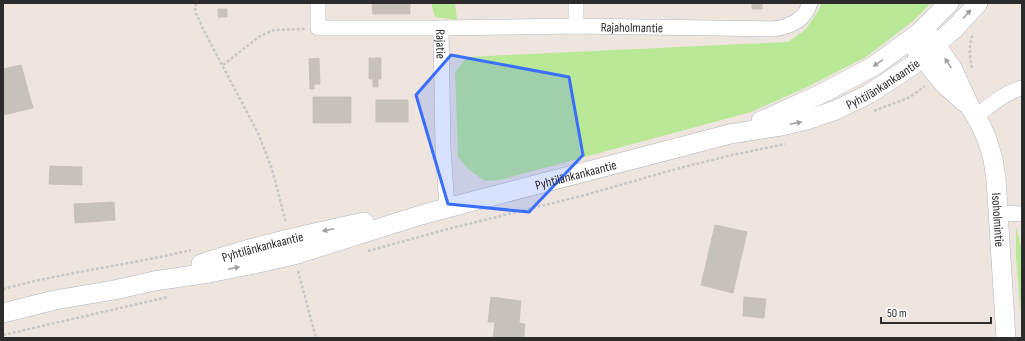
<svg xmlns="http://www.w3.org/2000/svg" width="1025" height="341" viewBox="0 0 1025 341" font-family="'Sofia Sans Condensed',sans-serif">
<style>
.green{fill:#b9e897}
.building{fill:#c6c1b9;stroke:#cac2b7}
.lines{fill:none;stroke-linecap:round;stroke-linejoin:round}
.minor-casing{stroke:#b2b6c0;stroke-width:16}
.tertiary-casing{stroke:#b2b6c0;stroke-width:20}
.path{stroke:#c8c8c8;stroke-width:2.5;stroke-dasharray:3 2;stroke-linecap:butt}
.minor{stroke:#fff;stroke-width:15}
.tertiary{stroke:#fff;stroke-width:19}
.oneway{fill:#a0a0a0}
.marked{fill:#3a6eff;fill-opacity:0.2;stroke:#3a6eff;stroke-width:3;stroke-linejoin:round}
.labels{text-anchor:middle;stroke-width:3;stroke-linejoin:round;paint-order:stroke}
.street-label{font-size:13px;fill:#2c2c2c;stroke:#fff}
</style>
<rect width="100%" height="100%" fill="#eee6de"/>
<path class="green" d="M431 3H455L457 20 435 17Z
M821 3H931L913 21 866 57 807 87 751 112 500 180 485 181 468 169 458 157 455 72 467 57 788 42 805 30 819 10Z
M1016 226 1022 251V327L1016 256Z"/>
<path class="building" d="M372 3H410V14H373Z
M752 3H762V9H752Z
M218 9H227V17H218Z
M319 58 320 84H314V89H310L309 59Z
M369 58H381V79H378V87H373V79H369Z
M21 65 33 108 3 115V69Z
M313 97H351V123H313Z
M376 100H408V122H376Z
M50 166 82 167V185L49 184Z
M114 202 115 220 75 223 74 204Z
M715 225 747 232 733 293 701 285Z
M491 297 521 301 519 323 525 324 524 338H493L495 322H488Z
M744 297 766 299 764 318 743 316Z"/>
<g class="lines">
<g class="minor-casing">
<g id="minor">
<path id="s1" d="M318 3V28H441L443 148 447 208"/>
<path d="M576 26V3"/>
<path id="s2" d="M441 28 576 26 773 29C790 27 805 20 810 3"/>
<path d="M976 116C990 106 1005 92 1022 88"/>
<path d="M999 213 1022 214"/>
</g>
</g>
<g class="tertiary-casing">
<g id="tertiary">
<path id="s3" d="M924 28 952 68 970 107 980 124 987 139 993 159 996 179 1006 338"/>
<path d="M915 48 944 84 964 102"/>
<path d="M761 121 821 94 874 66 919 33 949 3"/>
<path id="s4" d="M201 264C254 246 309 234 364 222"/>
<path id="s5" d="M3 313 55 300 114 290 154 281 209 273 254 264 294 255 421 215 447 208 730 134 781 126 807 120 836 110 869 94 913 65 955 28 978 3"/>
</g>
</g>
<path class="path" d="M196 3 195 11 204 31 258 133 272 169 286 223
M223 65 260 36 274 30 305 29
M972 68C969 56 969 44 973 33
M874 111 910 97 925 86
M368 251 448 229 585 195 680 168 732 155 785 144
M298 271 316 338
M3 289C65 272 129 265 191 250
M3 335 168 297"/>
<use href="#minor" class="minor"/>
<use href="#tertiary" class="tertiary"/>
</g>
<defs><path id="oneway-solid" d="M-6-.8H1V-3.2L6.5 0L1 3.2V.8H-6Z"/></defs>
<g class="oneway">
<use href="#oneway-solid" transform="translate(967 14) rotate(-48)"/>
<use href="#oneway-solid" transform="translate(878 63) rotate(145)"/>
<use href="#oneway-solid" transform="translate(948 63) rotate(-123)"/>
<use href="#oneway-solid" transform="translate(796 123) rotate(-12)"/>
<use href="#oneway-solid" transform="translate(328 230) rotate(168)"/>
<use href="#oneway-solid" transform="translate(234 268) rotate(-11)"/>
</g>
<path class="marked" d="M451 55 569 77 583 155 529 212 448 204 416 95Z"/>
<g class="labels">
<g class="street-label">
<text dy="5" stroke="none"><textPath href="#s2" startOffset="191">Rajaholmantie</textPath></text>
<text dy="5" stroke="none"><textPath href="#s1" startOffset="164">Rajatie</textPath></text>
<text dy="5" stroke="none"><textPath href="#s5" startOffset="912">Pyhtilänkankaantie</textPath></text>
<text dy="5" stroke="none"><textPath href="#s5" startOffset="590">Pyhtilänkankaantie</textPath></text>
<text dy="5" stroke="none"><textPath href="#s3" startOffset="210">Isoholmintie</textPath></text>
<text dy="5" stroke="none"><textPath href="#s4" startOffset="64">Pyhtilänkankaantie</textPath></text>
</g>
</g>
<rect width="1025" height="341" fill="none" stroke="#2c2c2c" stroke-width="8"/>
<path d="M881 317v6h110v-6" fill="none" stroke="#2c2c2c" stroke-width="2"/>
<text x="887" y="317" font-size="12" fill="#2c2c2c" stroke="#ffffff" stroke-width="3" paint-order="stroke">50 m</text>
</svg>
